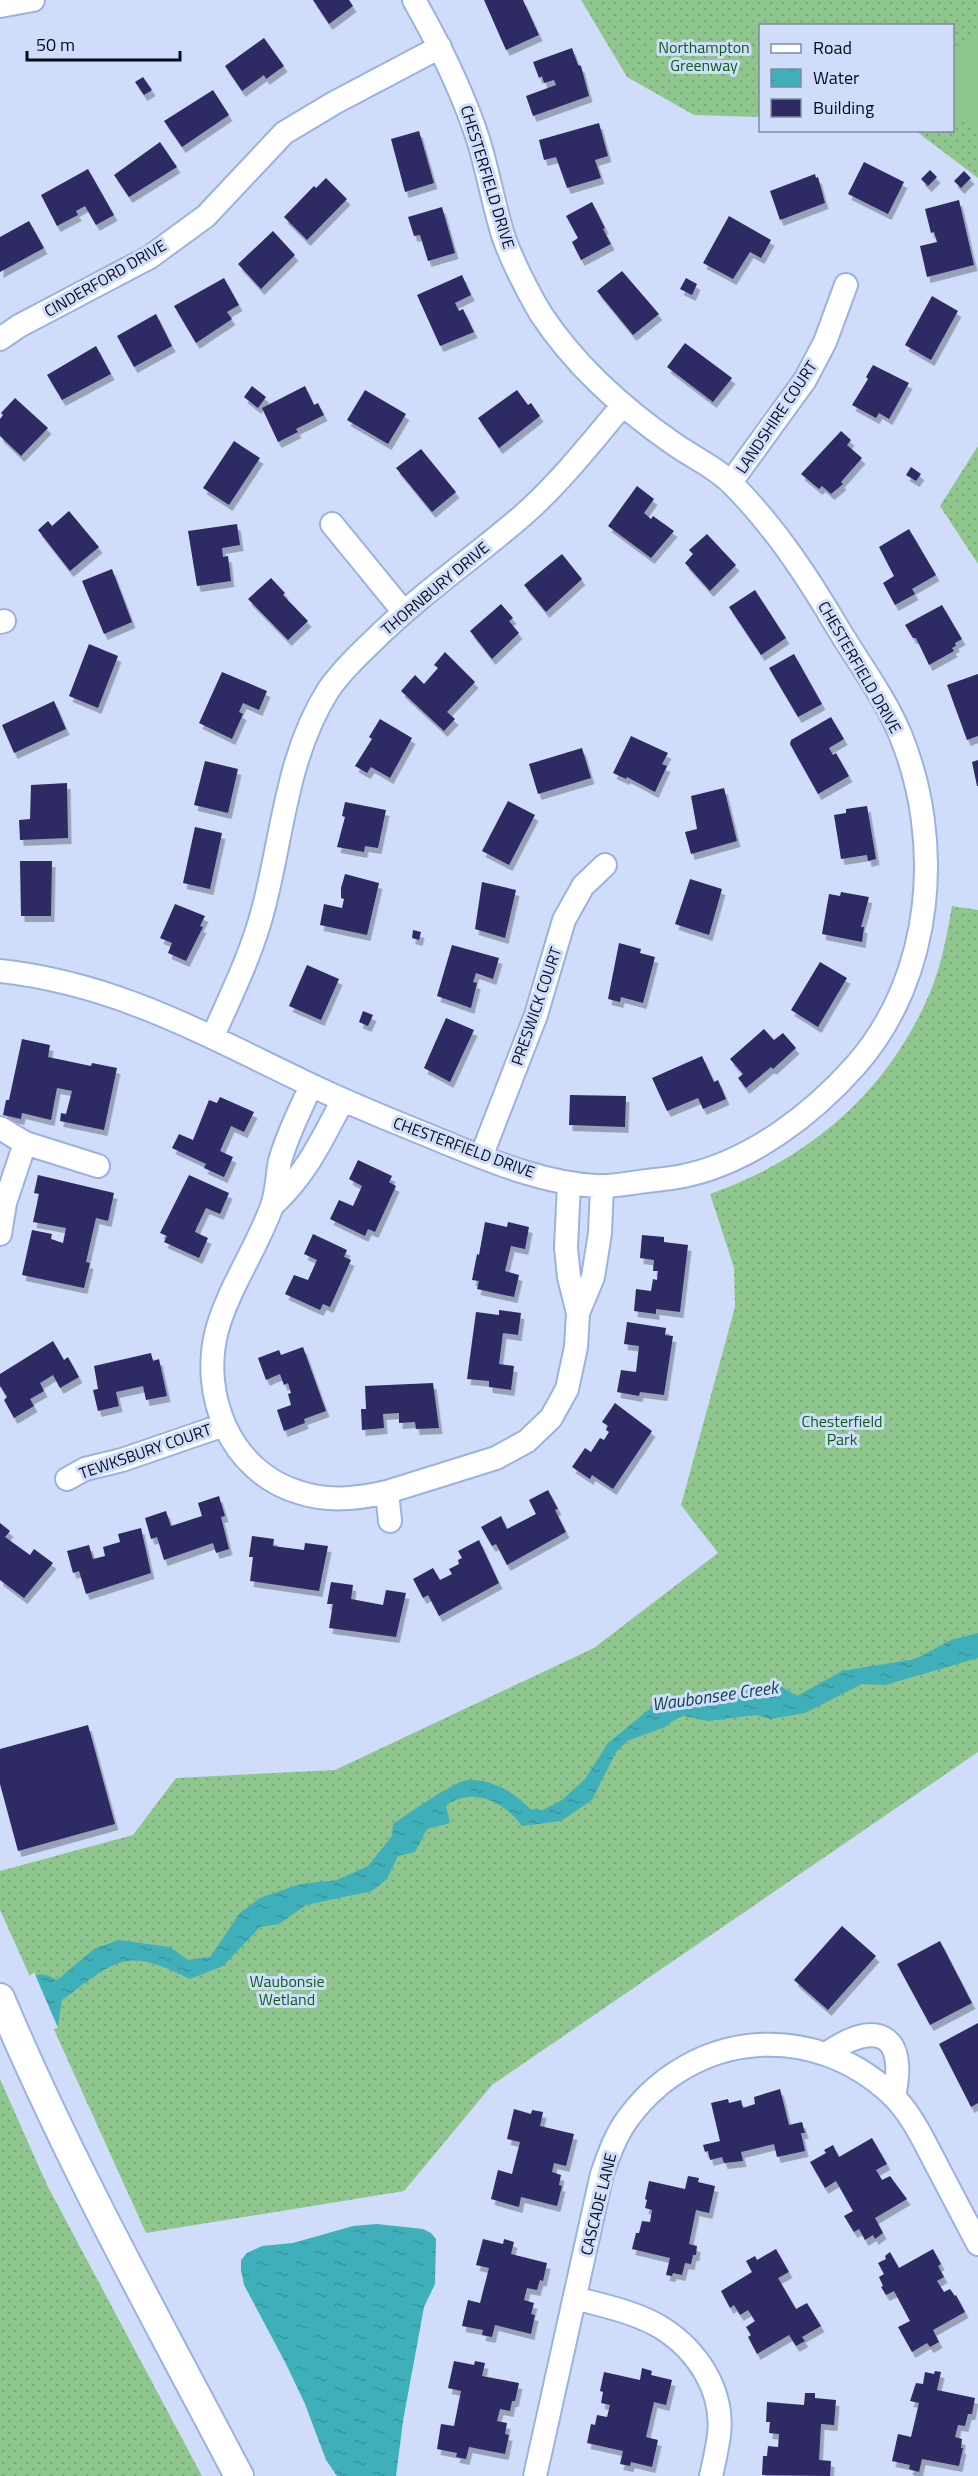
<svg xmlns="http://www.w3.org/2000/svg" width="978" height="2476" viewBox="0 0 978 2476" font-family="'Titillium Web',sans-serif">
<style>
.grass{fill:url(#grass-dots)}
.pitch{fill:#8fc68e}
.water{fill:url(#water-ripples)}
.pier{fill:#cfddfa}
.building{fill:#2f2963;filter:url(#shadow)}
.lines{fill:none;stroke-linecap:round;stroke-linejoin:round}
.minor-casing{stroke:#9bb2df;stroke-width:26}
.major-casing{stroke:#9bb2df;stroke-width:32}
.minor{stroke:#fff;stroke-width:22}
.major{stroke:#fff;stroke-width:28}
.labels{text-anchor:middle;stroke-width:6;stroke-linejoin:round;paint-order:stroke}
.park-label{font-size:16px;fill:#0d5f16;stroke:#cfddfa}
.street-label{font-size:16px;fill:#060d1c;stroke:#cfddfa}
.water-label{font-size:18px;font-style:italic;fill:#114348;stroke:#cfddfa}
</style>
<defs>
<pattern id="grass-dots" width="8" height="8" patternUnits="userSpaceOnUse" patternTransform="scale(1.5)"><rect width="8" height="8" fill="#8fc68e"/><path d="M2 2h.1M6 6h.1" fill="none" stroke="#7aa97a" stroke-width="1.8" stroke-linecap="round"/></pattern>
<pattern id="water-ripples" width="26" height="14" patternUnits="userSpaceOnUse" patternTransform="scale(1.5)"><rect width="26" height="14" fill="#3fafb9"/><path d="M2 4q2-2 4 0t4 0M15 11q2-2 4 0t4 0" fill="none" stroke="#36959e"/></pattern>
<filter id="shadow"><feDropShadow dx="3.5" dy="6" stdDeviation="0" flood-color="#0004"/></filter>
</defs>
<rect width="100%" height="100%" fill="#cfddfa"/>
<path class="grass" d="M581 0H978V178L916 131 952 130V26H760V117L694 115 627 77Z
M978 446V564L940 506Z
M952 906 978 910V1752L492 2085 404 2191 146 2233 0 1910V1871L133 1835 176 1778 335 1770 594 1648 718 1553 681 1505 735 1307 734 1268 710 1194C810 1159 890 1090 931 990 942 963 947 934 952 906Z
M0 2079 47 2185 202 2476H0Z"/>
<path class="pitch" d="M978 35V131L953 115V59L968 36Z"/>
<path class="water" d="M978 1633V1658L885 1685 862 1684 805 1713 770 1719 757 1715 708 1721 684 1716 676 1719 665 1727 627 1741 616 1752 592 1800 561 1821 522 1826C506 1803 472 1785 446 1806L450 1823 427 1829 415 1852 398 1856 387 1879 372 1891 306 1905 279 1924 260 1927 223 1966 190 1979C170 1970 149 1958 127 1961 104 1965 81 1987 62 2000L58 2025 40 2030 15 1995C32 1979 34 1967 57 1980L94 1949 119 1940 170 1947 188 1960 210 1957 240 1913 260 1898 301 1884 337 1880 368 1866 392 1836 393 1824C409 1814 453 1781 469 1780 493 1779 515 1793 530 1809L543 1810 562 1800 585 1779 608 1743 657 1703 737 1695 760 1686 782 1687 797 1696 842 1671 915 1659 951 1640Z
M377 2224 423 2229 431 2233 436 2239 435 2284 424 2307 403 2421 396 2476H337L326 2460 305 2404 285 2362 244 2285 241 2270V2260L247 2253 262 2246 293 2243 353 2226Z"/>
<path class="pier" d="M34 1972 58 2028 40 2032 8 2031 0 2034V2000L13 1993Z"/>
<path class="building" d="M313 0H349L353 6 329 24Z
M484 0H523L539 35 506 50Z
M264 38 284 66 266 79 264 75 242 91 225 66Z
M572 48 578 65 581 66 589 96 533 116 526 96 556 85 554 80 544 83 542 76 539 78 533 62Z
M143 77 152 90 144 95 135 82Z
M213 90 229 115 182 147 164 121Z
M599 123 608 156 595 160 601 178 567 188 556 157 544 160 539 140Z
M419 131 434 183 405 192 391 139Z
M160 142 177 167 129 197 114 175Z
M864 162 904 182 888 214 848 194Z
M88 169 114 215 96 225 85 206 76 211 78 215 57 226 41 195Z
M930 170 937 177 928 186 921 179Z
M964 171 971 178 961 188 954 181Z
M815 174 816 178 818 177 825 203 780 220 770 191Z
M326 178 347 199 307 240 284 217 314 186 316 188Z
M959 200 974 265 927 277 920 246 937 242 934 232 931 233 925 209Z
M592 202 605 228 603 229 611 244 581 260 572 242 578 238 566 216Z
M442 207 455 253 428 261 420 235 414 236 408 217Z
M729 216 771 240 761 258 750 252 733 279 703 263Z
M29 221 44 248 0 272V237Z
M273 231 295 255 261 289 238 264Z
M622 271 659 314 633 335 597 291Z
M462 275 471 295 455 303 459 311 463 309 474 332 440 346 417 295Z
M224 278 239 305 227 312 232 319 196 343 174 306Z
M686 278 697 284 692 295 680 289Z
M932 296 958 311 931 360 905 345Z
M156 314 172 346 134 367 117 336Z
M685 343 732 378 713 402 667 367Z
M96 346 111 374 62 400 47 375Z
M873 365 909 383 889 419 879 413 876 418 852 405 868 379 866 377Z
M252 386 266 397 258 408 244 397Z
M305 386 314 405 318 403 324 415 296 429 298 432 278 442 262 408Z
M365 390 406 414 388 444 347 420Z
M517 390 528 405 531 403 540 416 499 448 478 418Z
M15 398 48 428 21 456 0 436V419L3 415 1 413Z
M841 431 851 440 847 445 862 458 841 482 843 484 831 494 822 486 819 489 801 474Z
M234 441 260 458 229 505 203 488Z
M421 449 456 492 432 512 396 468Z
M911 467 921 474 916 481 906 475Z
M637 486 654 499 644 513 651 519 653 516 674 531 651 558 608 526Z
M69 511 99 547 70 571 38 530 48 521 52 526Z
M237 524 240 545 222 548 223 557 228 556 231 581 197 586 188 531Z
M909 529 936 575 912 589 915 594 895 605 883 583 894 576 879 547Z
M707 534 736 565 710 591 685 563 693 554 689 550Z
M562 554 582 579 546 612 524 585Z
M112 569 132 622 104 634 82 581Z
M271 578 285 593 283 595 308 621 288 640 248 599Z
M755 590 786 638 761 655 729 607Z
M501 604 513 618 509 621 519 633 492 659 470 631Z
M942 605 962 639 955 643 956 646 952 648 954 651 929 665 916 638H913L905 625Z
M89 644 118 656 98 708 69 696Z
M445 652 475 682 447 712 455 719 444 731 401 691 415 675 424 684 438 668 434 665Z
M794 654 822 704 798 717 769 668Z
M222 672 267 691 259 710 243 703 239 712 243 714 232 739 199 723Z
M978 674V736L967 740 947 685Z
M54 701 66 729 14 753 2 725Z
M831 717 844 739 829 748 833 755 836 753 849 776 818 794 790 744 791 740Z
M380 719 412 738 390 778 371 767 367 773 355 766 372 739 369 737Z
M631 736 668 753 662 764 667 766 655 792 627 777 626 779 613 773Z
M582 748 591 778 538 794 529 764Z
M978 760V786H977L972 762Z
M205 761 238 769 228 813 194 805Z
M67 783 68 838 20 840 19 820 30 819 31 785Z
M724 788 737 841 691 854 685 832 697 829 691 796Z
M508 801 535 815 509 865 482 851Z
M345 802 386 810 378 848 365 846 364 852 337 847 345 817 342 816Z
M867 806 876 859 868 861 867 855 841 859 834 815 846 813V809Z
M195 827 222 833 210 889 183 883Z
M20 861H52L51 916H21Z
M345 874 379 883 367 935 320 925 324 904 342 908 344 899 341 898V888Z
M690 879 722 889 709 935 675 924Z
M482 882 516 890 505 938 475 929Z
M841 892 869 897 861 927H864L862 942 822 934 829 894 840 896Z
M175 904 205 916 200 926 203 927 186 961 168 953 172 943 160 938Z
M413 930 421 932 419 940 412 938Z
M619 943 641 949 640 953 655 957 643 1003 621 997 620 1002 608 999Z
M452 945 499 958 493 979 476 973 473 982 477 983 471 1008 437 996Z
M820 962 847 978 818 1027 791 1010Z
M307 965 339 979 321 1020 289 1006Z
M363 1011 373 1015 368 1026 359 1022Z
M446 1018 474 1030 450 1082 424 1068Z
M764 1029 774 1040 783 1033 796 1048 773 1069 771 1067 746 1088 738 1078 743 1074 730 1059Z
M22 1039 50 1045 48 1057 91 1066 92 1063 117 1068 104 1130 60 1121 61 1113 66 1114 72 1091 57 1088 51 1120 22 1113 21 1119 3 1115 6 1100H9Z
M702 1056 714 1082 718 1080 726 1099 703 1109 698 1098 667 1111 652 1078Z
M570 1095 626 1096 625 1127 569 1125Z
M220 1097 254 1112 244 1132 231 1126 220 1151 233 1157 224 1177 204 1168 206 1164 172 1148 179 1134 193 1140 209 1100 217 1103Z
M358 1160 392 1176 389 1182 396 1186 375 1232 368 1229 365 1236 330 1219 339 1200 353 1206 362 1186 349 1179Z
M38 1175 114 1193 108 1221 96 1218 86 1262 90 1263 84 1288 22 1275 32 1230 52 1234 51 1239 63 1243 66 1228 33 1222 39 1194 34 1193Z
M189 1175 229 1193 220 1214 206 1208 196 1229 195 1232 208 1238 199 1258 164 1242 167 1236 160 1233Z
M485 1222 507 1227 508 1222 529 1227 525 1249 511 1246 505 1271 519 1275 514 1297 477 1289 479 1281 472 1280 477 1254 479 1255Z
M313 1234 347 1250 344 1257 351 1260 330 1307 323 1304 320 1310 285 1294 294 1275 308 1280 317 1260 304 1254Z
M642 1235 664 1237V1242L688 1245 680 1312 656 1309V1314L634 1311 636 1289 651 1291 653 1279 657 1280 658 1271H653L654 1260 640 1258Z
M499 1310 521 1313 518 1335 503 1333 499 1364 514 1366 511 1390 489 1387V1381L467 1379 476 1312 499 1315Z
M627 1322 666 1328 665 1335 673 1336 664 1395 640 1392 639 1396 617 1392 621 1370 636 1372 639 1346 624 1344Z
M53 1341 64 1360 68 1357 79 1377 60 1388 53 1375 40 1383 44 1391 30 1399 34 1406 14 1418 4 1400 7 1397 0 1386V1374Z
M303 1347 326 1411 304 1419 305 1423 284 1431 277 1410 291 1405 288 1394 291 1393 288 1383 284 1385 280 1374 266 1380 258 1358 279 1350 281 1355Z
M151 1353 153 1361 159 1359 167 1396 146 1400 143 1386 116 1392 119 1406 98 1411 93 1390 98 1389 94 1366Z
M433 1383 439 1428 416 1429 415 1422 399 1423V1413L383 1414 384 1428 362 1430 361 1409H366L365 1386Z
M615 1403 652 1431 613 1489 592 1475 590 1479 572 1467 585 1448 591 1452 600 1438 604 1440 609 1432 606 1430 608 1426 602 1422Z
M548 1490 558 1509 555 1510 566 1532 507 1565 496 1544 492 1546 481 1527 501 1516 507 1529 536 1514 529 1500Z
M219 1496 225 1516 221 1517 229 1549 216 1553 213 1543 164 1560 157 1537 151 1539 145 1518 166 1511 171 1526 202 1516 198 1503Z
M0 1523 10 1531 5 1537 30 1555 34 1549 53 1563 24 1598 0 1580Z
M141 1528 151 1573 86 1594 79 1571 73 1573 67 1551 89 1545 93 1559 105 1556 103 1547 120 1542 118 1534Z
M252 1536 274 1539 273 1546 304 1550 305 1543 328 1546 319 1591 250 1581 253 1557H249Z
M479 1540 499 1583 439 1616 428 1595 423 1598 413 1579 433 1568 440 1580 452 1574 449 1569 459 1564 458 1560 462 1558 458 1551Z
M331 1582 353 1585 351 1599 383 1605 386 1590 406 1593 396 1637 329 1628 333 1604H327Z
M88 1725 115 1824 18 1851 0 1784V1749Z
M842 1926 876 1956 828 2010 794 1980Z
M940 1941 972 2003 930 2025 897 1964Z
M978 2023V2103L971 2107 939 2044Z
M780 2089 789 2125 802 2122 805 2133H801L805 2151 777 2157 774 2144 741 2152 743 2161 724 2163 722 2157 710 2160 708 2151 705 2152 703 2145 720 2141 711 2103 728 2099 729 2103 741 2100 743 2108 755 2104 754 2097Z
M514 2109 531 2114 532 2110 543 2112 540 2126 574 2134 566 2166 554 2163 552 2172 561 2175 559 2185 562 2186 557 2206 521 2197 519 2207 491 2199 498 2170 512 2174 520 2142 507 2139Z
M872 2138 887 2164 876 2170 882 2180 890 2176 907 2199 875 2218 883 2233 875 2239 873 2235 865 2240 859 2229 854 2232 844 2216 853 2211 836 2181 825 2188 810 2162 826 2153 824 2150 833 2145 839 2157Z
M688 2176 699 2178 698 2182 715 2186 709 2213 696 2210 689 2244 697 2246 696 2255H693L691 2264 685 2263 682 2275 673 2273 672 2276 666 2275 670 2258 632 2249 636 2233H639L642 2221 650 2222 652 2210 645 2208 647 2200 645 2199 649 2181 685 2189Z
M483 2239 503 2244 504 2239 514 2242 511 2254 547 2263 543 2281 540 2280 537 2290 527 2288 524 2300 534 2303 531 2314 535 2315 531 2334 495 2325 492 2337 482 2335 483 2330 462 2326 468 2300 480 2303 489 2268 476 2265Z
M776 2249 789 2272 778 2278 796 2309 807 2303 821 2326 802 2337 805 2341 796 2346 789 2335 757 2354 748 2337 751 2335 746 2327 755 2321 748 2310 740 2315 734 2305 730 2308 721 2291 752 2272 746 2261 755 2256 757 2260Z
M933 2249 941 2264 938 2266 944 2277 937 2281 944 2292 950 2289 955 2296 956 2295 965 2312 933 2330 939 2342 930 2347 927 2343 912 2352 898 2327 910 2321 894 2291 886 2295 881 2287 883 2286 879 2277 884 2274 878 2263 886 2259 885 2256 890 2252 899 2268Z
M454 2361 474 2365 475 2361 485 2363 482 2376 519 2383 515 2401H512L510 2411 500 2409 497 2421 507 2423 505 2434 509 2435 505 2454 469 2447 466 2459 456 2457 457 2453 437 2449 441 2424 454 2426 461 2391 448 2388Z
M642 2368 652 2371 651 2375 672 2380 666 2405 654 2402 646 2437 658 2440 652 2467 631 2462 630 2466 620 2464 623 2451 587 2443 591 2424 595 2425 597 2415 607 2417 610 2405 601 2403 603 2392 600 2391 604 2372 640 2380Z
M935 2371 941 2372 937 2390 975 2398 972 2414H968L965 2426 958 2425 955 2437 962 2439 961 2448H963L959 2466 922 2459 919 2472 909 2469 910 2465 892 2461 898 2434 911 2437 919 2403 910 2401 916 2383 923 2384 925 2372 934 2374Z
M805 2393H815V2398L836 2400 834 2425 821 2424 819 2460 831 2461 830 2476 762 2475 763 2456H767L768 2446 778 2447 779 2434 769 2433 770 2422H766L767 2402 804 2405Z"/>
<g class="lines">
<g class="minor-casing">
<path id="minor" d="M0 6 33 0
M0 339 19 326 150 257 206 216 284 133 334 103 440 47
M731 482 805 380 825 342 846 285
M332 524 403 611
M0 622 4 621
M0 971C120 984 211 1038 317 1088 357 1107 398 1123 439 1140 489 1160 541 1183 596 1186 610 1187 625 1184 639 1182 654 1180 669 1179 683 1176 749 1163 813 1114 856 1065 934 976 944 840 900 734 885 698 859 663 839 630 809 579 777 530 736 488 719 469 694 458 674 444 622 408 576 367 541 314 529 294 510 257 503 235 493 203 488 171 478 139 462 90 439 44 414 0
M213 1036C231 995 252 953 263 910 283 835 286 756 329 689 341 672 357 656 372 642 418 596 472 559 521 517 559 484 590 444 622 406
M311 1086C300 1110 287 1135 280 1161 277 1176 277 1192 272 1206 257 1248 229 1287 217 1330 200 1395 230 1471 298 1492 328 1502 357 1499 387 1492
M0 1128 25 1143 98 1166
M481 1157 536 1015 564 920 583 886 605 865
M273 1205C307 1173 321 1141 343 1100
M0 1234 5 1203 25 1143
M578 1313 593 1277 600 1233 602 1186
M67 1479 85 1469 122 1460 224 1425
M390 1521 387 1492 496 1458 527 1441 551 1418 567 1389 576 1347 578 1313 569 1277 566 1248 569 1183
M826 2054C876 2019 908 2033 894 2096
M575 2298C604 2306 636 2312 662 2328 698 2351 724 2391 719 2435 717 2449 714 2463 711 2476
M535 2476 602 2174C609 2154 616 2134 629 2117 694 2030 813 2020 892 2095 911 2113 924 2141 936 2164 950 2191 964 2217 978 2244"/>
</g>
<g class="major-casing">
<path id="major" d="M0 1998C69 2162 156 2318 239 2476"/>
</g>
<use href="#minor" class="minor"/>
<use href="#major" class="major"/>
</g>
<g class="labels">
<g class="park-label">
<text x="704" y="53">Northampton<tspan x="704" dy="18">Greenway</tspan></text>
<text x="842" y="1427">Chesterfield<tspan x="842" dy="18">Park</tspan></text>
<text x="287" y="1987">Waubonsie<tspan x="287" dy="18">Wetland</tspan></text>
</g>
<g class="street-label">
<text transform="translate(488 177) rotate(73)" y="6">CHESTERFIELD DRIVE</text>
<text transform="translate(105 278) rotate(-30)" y="6">CINDERFORD DRIVE</text>
<text transform="translate(776 417) rotate(-56)" y="6">LANDSHIRE COURT</text>
<text transform="translate(435 588) rotate(-40)" y="6">THORNBURY DRIVE</text>
<text transform="translate(860 667) rotate(60)" y="6">CHESTERFIELD DRIVE</text>
<text transform="translate(536 1006) rotate(-71)" y="6">PRESWICK COURT</text>
<text transform="translate(464 1147) rotate(20)" y="6">CHESTERFIELD DRIVE</text>
<text transform="translate(145 1451) rotate(-19)" y="6">TEWKSBURY COURT</text>
<text transform="translate(598 2204) rotate(-76)" y="6">CASCADE LANE</text>
</g>
<g class="water-label">
<text transform="translate(715 1696) rotate(-8)" y="6">Waubonsee Creek</text>
</g>
</g>
<rect x="759" y="24" width="195" height="108" fill="#cfddfa" stroke="#7f8aa1" stroke-width="1.5"/>
<rect x="771" y="44" width="30" height="9" fill="#ffffff" stroke="#7f8aa1" stroke-width="1.5"/>
<text x="813" y="54" font-size="18" fill="#060d1c">Road</text>
<rect x="771" y="69" width="30" height="18" fill="url(#water-ripples)" stroke="#7f8aa1" stroke-width="1.5"/>
<text x="813" y="84" font-size="18" fill="#060d1c">Water</text>
<rect x="771" y="99" width="30" height="18" fill="#2f2963" stroke="#7f8aa1" stroke-width="1.5"/>
<text x="813" y="114" font-size="18" fill="#060d1c">Building</text>
<path d="M27 51v9h153v-9" fill="none" stroke="#060d1c" stroke-width="3"/>
<text x="36" y="51" font-size="18" fill="#060d1c" stroke="#cfddfa" stroke-width="4.5" paint-order="stroke">50 m</text>
</svg>
